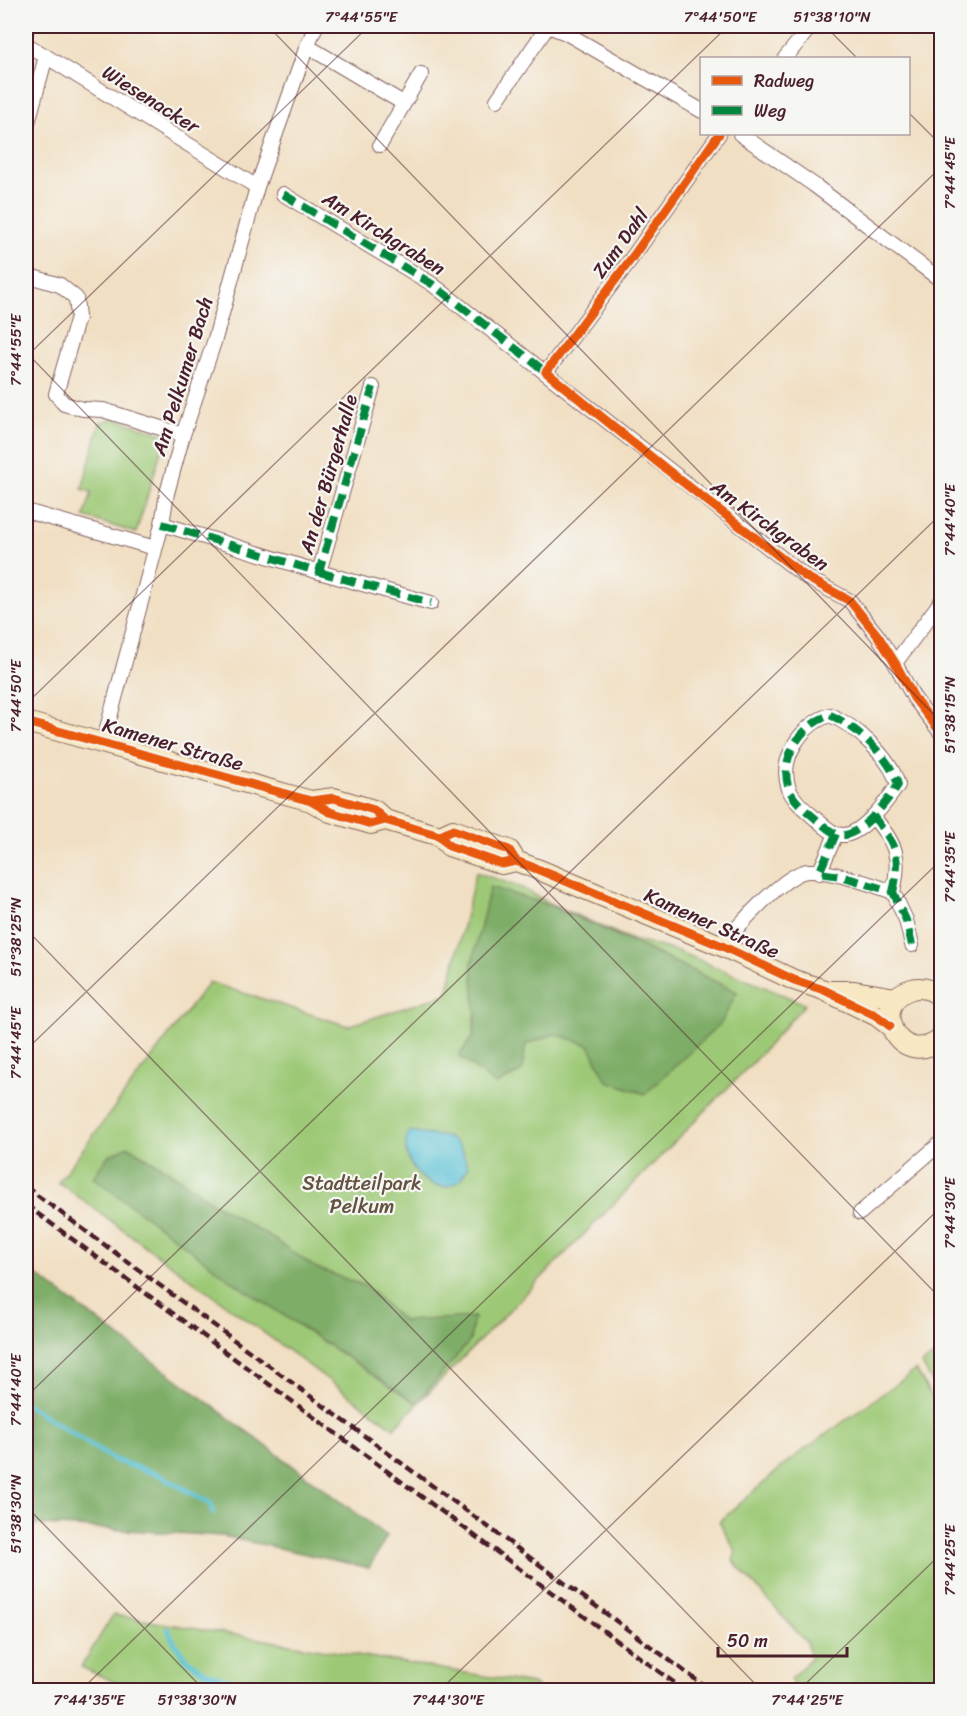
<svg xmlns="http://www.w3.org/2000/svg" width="967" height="1716" viewBox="0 0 967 1716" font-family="Sriracha,sans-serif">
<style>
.green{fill:#9dc976;stroke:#747450;stroke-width:1.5;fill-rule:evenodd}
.forest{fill:#7ead67;stroke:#646649;stroke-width:1.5}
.water{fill:#58c1d5;stroke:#517080;stroke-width:1.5}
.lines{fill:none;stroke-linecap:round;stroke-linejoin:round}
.stream{stroke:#58c1d5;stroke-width:5}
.minor-casing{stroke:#846260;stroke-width:16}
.secondary-casing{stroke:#846260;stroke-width:22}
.minor{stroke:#fff;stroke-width:14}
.secondary{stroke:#f7e8c3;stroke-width:20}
.rail{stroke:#4a1f2b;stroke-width:4.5;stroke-dasharray:9 4.5;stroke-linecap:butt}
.quiet{stroke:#00873e;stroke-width:8;stroke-dasharray:15 8;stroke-linecap:butt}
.cycleway-casing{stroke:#f6f6f2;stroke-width:13}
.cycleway{stroke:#e8590c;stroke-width:9}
.ticks{fill:none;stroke:#4a1f2b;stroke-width:1.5;stroke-opacity:0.45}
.labels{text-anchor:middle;stroke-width:4.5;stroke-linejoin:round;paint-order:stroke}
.street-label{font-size:20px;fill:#4a1f2b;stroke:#f6f6f2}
.park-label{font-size:20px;fill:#635242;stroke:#f6f6f2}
.neatline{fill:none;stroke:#4a1f2b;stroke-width:2}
.ticks-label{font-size:15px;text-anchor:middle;fill:#4a1f2b}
</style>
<rect width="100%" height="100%" fill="#f6f6f2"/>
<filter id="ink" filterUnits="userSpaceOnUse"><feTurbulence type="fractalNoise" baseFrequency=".0167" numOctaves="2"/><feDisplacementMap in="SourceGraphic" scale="12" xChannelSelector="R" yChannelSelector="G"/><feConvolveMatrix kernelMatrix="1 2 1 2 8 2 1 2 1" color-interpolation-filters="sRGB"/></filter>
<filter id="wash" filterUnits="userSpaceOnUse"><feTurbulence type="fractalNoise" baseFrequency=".008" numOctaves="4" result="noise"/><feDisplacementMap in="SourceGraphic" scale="24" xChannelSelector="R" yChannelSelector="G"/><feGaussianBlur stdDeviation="1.35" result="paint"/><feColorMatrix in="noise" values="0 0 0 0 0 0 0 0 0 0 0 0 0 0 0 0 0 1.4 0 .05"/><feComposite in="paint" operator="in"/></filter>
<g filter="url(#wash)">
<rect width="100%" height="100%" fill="#f1dfc3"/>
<path class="green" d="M113 418 166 435 136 533 84 517 92 492 82 489 100 423Z
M476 872 522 888 551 904 632 940 677 951 805 1004 754 1061 394 1428 58 1182 209 982 348 1026 447 994ZM490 887 552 906 630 941 737 992 555 1034 526 1044 459 1056 473 1036Z
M941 1351V1399L922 1364Z
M916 1370 941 1413V1690H799L792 1684 791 1678 811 1658 807 1643 733 1561 736 1551 719 1522 791 1459Z
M113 1615 533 1684 541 1690H132L81 1667Z"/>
<path class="forest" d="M490 887 552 906 630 941 737 992 721 1023 645 1094 607 1081 589 1045 555 1034 526 1044 522 1071 496 1085 459 1056 473 1036 476 1018 472 963Z
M128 1146 170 1172 215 1204 275 1240 316 1268 365 1286 403 1321 474 1317 470 1341 416 1403 236 1284 93 1177 108 1156Z
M26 1267 387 1536 369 1568 223 1536 26 1524Z"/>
<path class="water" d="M409 1131C441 1140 458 1127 468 1168 465 1171 463 1177 460 1180 436 1203 393 1161 409 1131Z"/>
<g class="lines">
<path class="stream" d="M26 1404 114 1460 160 1475 211 1504 213 1513
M168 1629C188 1681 230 1678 276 1690"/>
</g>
</g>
<g filter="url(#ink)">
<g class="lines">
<g class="minor-casing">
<path id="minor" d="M26 33 27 26
M26 44 257 187
M307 46 403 103
M785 58 811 26
M497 100 548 26 566 33 702 111
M26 130 46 56
M740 134 814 185 942 281
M380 145 421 74
M283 194 432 284 806 577 850 601 878 636 895 663 914 698 942 734
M26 275 60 285 76 298 78 317 56 394 64 404 83 409 103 410 183 435
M546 372 634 255 719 134
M26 511 155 548
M162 524 319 572 373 387
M319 572 431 603
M895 663 942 600
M830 715C856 726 891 758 898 785 888 800 864 832 845 835 833 836 825 826 817 820 807 811 794 802 789 789 778 758 802 724 830 715Z
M103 743 162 524 167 493 183 435 215 339 257 187 307 46 316 26
M873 816C895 845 902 854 893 892
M819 873 836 834
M722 946C736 928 786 872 808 871 830 870 871 884 893 892L906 920 912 945
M860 1213 942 1142"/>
</g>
<g class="secondary-casing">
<path id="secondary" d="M26 722 311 801 330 812 371 824 385 820
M311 801 334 798 374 810 385 820 440 836 449 846 502 864 516 861 537 869 722 946 794 980 824 990 877 1016 890 1026
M440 836 453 830 509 850 516 861
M830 991H854L896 998
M942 998C933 990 923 986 912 989 865 1002 900 1073 942 1038"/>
</g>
<use href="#minor" class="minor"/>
<use href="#secondary" class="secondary"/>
<path class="rail" d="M26 1187 710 1690
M26 1205 684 1690"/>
<path class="quiet" d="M26 33 27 26
M283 194 432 284 551 376
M162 524 319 572 373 387
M319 572 431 603
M830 715C856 726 891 758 898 785 888 800 864 832 845 835 833 836 825 826 817 820 807 811 794 802 789 789 778 758 802 724 830 715Z
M873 816C895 845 902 854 893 892
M836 834 819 873 841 876 893 892 906 920 912 945"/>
<g class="cycleway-casing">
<path id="cycleway" d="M719 134 634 255 546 372 666 469 806 577 850 601 878 636 895 663 914 698 942 734
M26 722 311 801 330 812 371 824 385 820
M311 801 334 798 374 810 385 820 440 836 449 846 502 864 516 861 537 869 722 946 794 980 824 990 877 1016 890 1026
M440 836 453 830 509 850 516 861"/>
</g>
<use href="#cycleway" class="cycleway"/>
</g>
</g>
<path class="ticks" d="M268 26 942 723M825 26 857 58M908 112 942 146M26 352 942 1300M26 357 369 26M26 704 728 26M26 929 761 1690M26 1050 942 166M26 1397 942 513M26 1506 204 1690M81 1690 942 859M440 1690 942 1206M799 1690 942 1553"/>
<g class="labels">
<g class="street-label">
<text transform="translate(151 99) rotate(32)" y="7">Wiesenacker</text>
<text transform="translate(384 233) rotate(32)" y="7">Am Kirchgraben</text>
<text transform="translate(620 243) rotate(-54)" y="7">Zum Dahl</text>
<text transform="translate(182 376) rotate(-73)" y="7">Am Pelkumer Bach</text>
<text transform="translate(328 474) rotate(-74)" y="7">An der Bürgerhalle</text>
<text transform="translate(770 525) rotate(36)" y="7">Am Kirchgraben</text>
<text transform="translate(173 744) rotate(16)" y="7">Kamener Straße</text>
<text transform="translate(712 923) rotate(24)" y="7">Kamener Straße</text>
</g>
<g class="park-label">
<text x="362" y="1190">Stadtteilpark<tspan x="362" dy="23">Pelkum</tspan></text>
</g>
</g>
<rect width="967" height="1716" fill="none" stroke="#f6f6f2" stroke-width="66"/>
<rect x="700" y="57" width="210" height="78" fill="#f6f6f2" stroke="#b1a0a2" stroke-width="1.5"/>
<rect x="712" y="76" width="30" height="9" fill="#e8590c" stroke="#b1a0a2" stroke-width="1.5"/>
<text x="754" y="87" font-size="18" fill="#4a1f2b">Radweg</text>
<rect x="712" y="106" width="30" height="9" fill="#00873e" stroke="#b1a0a2" stroke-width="1.5"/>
<text x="754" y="117" font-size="18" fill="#4a1f2b">Weg</text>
<path d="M718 1647v9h129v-9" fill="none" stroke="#4a1f2b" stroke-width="3"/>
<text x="727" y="1647" font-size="18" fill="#4a1f2b" stroke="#f6f6f2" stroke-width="4.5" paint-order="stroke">50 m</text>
<rect x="33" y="33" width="901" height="1650" class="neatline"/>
<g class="ticks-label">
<text x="361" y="22">7°44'55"E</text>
<text x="720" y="22">7°44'50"E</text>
<text x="832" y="22">51°38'10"N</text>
<text transform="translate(950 173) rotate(-90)" y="5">7°44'45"E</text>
<text transform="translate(16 350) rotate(-90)" y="5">7°44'55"E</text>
<text transform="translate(950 520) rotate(-90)" y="5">7°44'40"E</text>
<text transform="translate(16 696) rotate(-90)" y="5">7°44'50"E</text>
<text transform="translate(950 715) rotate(-90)" y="5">51°38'15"N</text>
<text transform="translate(950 867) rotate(-90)" y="5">7°44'35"E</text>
<text transform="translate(16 937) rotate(-90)" y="5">51°38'25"N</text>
<text transform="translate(16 1043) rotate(-90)" y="5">7°44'45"E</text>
<text transform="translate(950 1213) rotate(-90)" y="5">7°44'30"E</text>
<text transform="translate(16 1390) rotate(-90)" y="5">7°44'40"E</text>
<text transform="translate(16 1514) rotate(-90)" y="5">51°38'30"N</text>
<text transform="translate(950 1560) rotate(-90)" y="5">7°44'25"E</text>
<text x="89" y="1705">7°44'35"E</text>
<text x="197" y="1705">51°38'30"N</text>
<text x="448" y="1705">7°44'30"E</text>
<text x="807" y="1705">7°44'25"E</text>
</g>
</svg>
